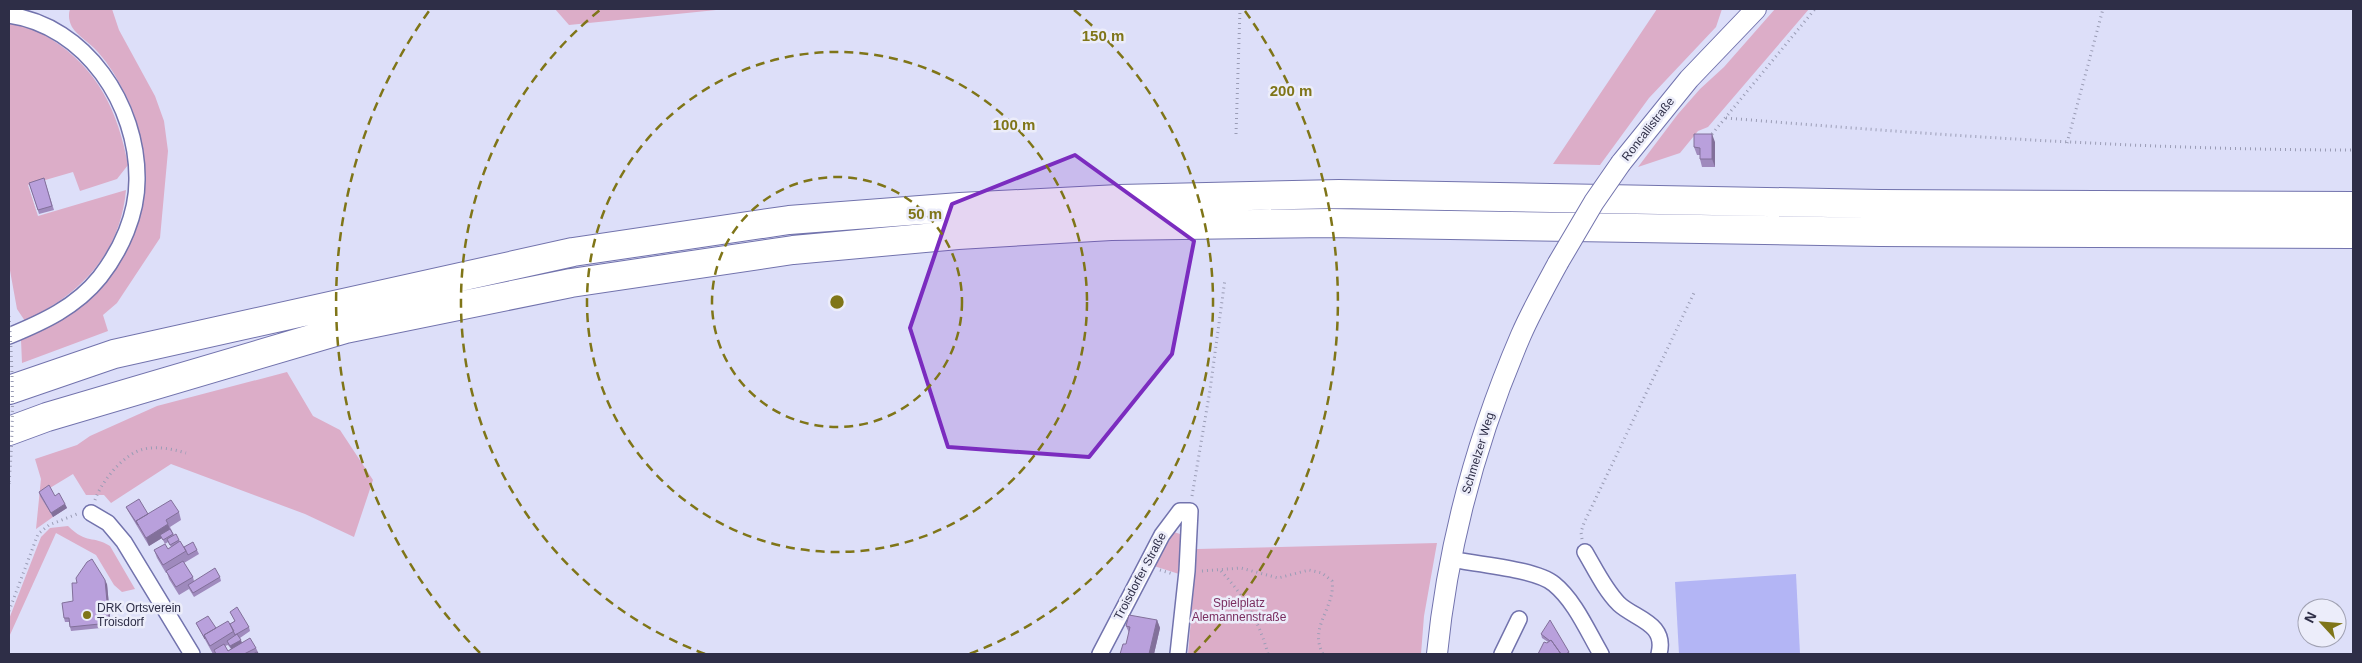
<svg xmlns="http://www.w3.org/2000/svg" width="2362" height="663" viewBox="0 0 2362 663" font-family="Arial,sans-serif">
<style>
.green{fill:#dcadc8}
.water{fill:#b3b5f5}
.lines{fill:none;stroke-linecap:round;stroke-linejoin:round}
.minor-casing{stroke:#7273ad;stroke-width:18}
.tertiary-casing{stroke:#7273ad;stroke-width:22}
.motorway-casing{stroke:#7273ad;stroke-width:30}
.path{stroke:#9a9cb5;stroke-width:3;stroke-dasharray:1 4;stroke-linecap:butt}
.minor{stroke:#fff;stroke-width:15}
.tertiary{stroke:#fff;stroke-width:20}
.motorway{stroke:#fff;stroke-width:28}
.tertiary-bridge-casing{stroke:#7273ad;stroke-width:22;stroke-linecap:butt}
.path-bridge{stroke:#9a9cb5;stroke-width:3;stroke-dasharray:1 4;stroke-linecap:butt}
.tertiary-bridge{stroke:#fff;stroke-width:20}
.wall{fill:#9f8abd;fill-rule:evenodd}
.shaded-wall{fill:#82709a}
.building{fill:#b9a0dc;stroke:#82709a}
.marked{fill:#7b2cbf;fill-opacity:0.2;stroke:#7b2cbf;stroke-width:4;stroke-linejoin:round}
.ring{fill:none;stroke:#7f7518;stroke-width:2.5;stroke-dasharray:9 6}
.poi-dot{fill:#7f7518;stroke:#ecedfa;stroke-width:2}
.labels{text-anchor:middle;stroke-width:5;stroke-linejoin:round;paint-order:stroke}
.street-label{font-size:12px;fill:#2e2e47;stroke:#ecedfa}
.park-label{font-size:12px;fill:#7a2e60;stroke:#ecedfa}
.poi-label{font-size:12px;fill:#2e2e47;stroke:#ecedfa;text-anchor:start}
.centre{fill:#7f7518;stroke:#ecedfa;stroke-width:2.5}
.ring-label{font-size:15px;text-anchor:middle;font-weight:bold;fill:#7f7518;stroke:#ecedfa;stroke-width:5;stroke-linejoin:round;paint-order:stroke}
</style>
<rect width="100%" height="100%" fill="#dddff9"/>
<path class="green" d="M70 9H112L119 30 155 96 164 121 168 151 160 238 117 303 103 315 108 331 22 363 21 340C71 320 114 288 132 235 137 222 137 207 139 194 145 156 141 121 122 88 115 74 105 59 94 48 87 41 77 35 72 27 69 21 68 15 70 9Z
M555 9H726L569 25Z
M1657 9H1722L1716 27 1649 98 1600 165 1553 164Z
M1775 9H1809L1708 127 1698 131 1680 153 1638 167 1678 114 1700 89 1724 67Z
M9 23C24 22 39 31 51 39 98 69 118 111 128 165L117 179 80 191 73 172 28 185 38 216 126 190C120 255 80 294 25 321L17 309 9 265Z
M287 372 313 416 340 430 373 480 354 537 305 514 171 464 111 503 104 495H86L73 474 40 494 53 517 36 529 41 479 35 459 77 445 90 436 157 406Z
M68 526C87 545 93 535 110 546L135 589 122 592 114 585 96 555 56 533 9 637V619L41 537 50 528Z
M1174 532 1183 535 1179 574 1154 566Z
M1437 543 1424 616 1421 654H1188L1197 549Z"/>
<path class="water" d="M1796 574 1800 654H1679L1675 582Z"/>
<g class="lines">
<g class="minor-casing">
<path id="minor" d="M9 15C86 26 138 105 137 180 137 215 121 250 100 277 76 307 43 322 9 336
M91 513 108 523 124 542 192 654
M1585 552C1595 569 1605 590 1619 604 1635 619 1667 623 1659 654
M1450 559C1475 564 1536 569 1554 584 1575 601 1588 632 1601 654
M1100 654 1162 535 1180 511H1190L1187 571 1178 654
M1502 654 1519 619"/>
</g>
<g class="tertiary-casing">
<path id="tertiary" d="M1621 163 1689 79 1756 9
M1437 654C1448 543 1477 437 1521 335 1532 310 1545 287 1558 263"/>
</g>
<g class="motorway-casing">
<path id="motorway" d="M9 390 114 354 573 252 789 220 960 207 1119 199 1339 194 1880 204 2353 206
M9 431 47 417 345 329 571 283 793 250 958 235 1111 226 1329 223 1880 232 2353 234"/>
</g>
<path class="path" d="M1726 118C1935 135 2143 150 2353 150
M1236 134 1240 9
M1712 134 1815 9
M2067 143 2103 9
M9 484V483
M1192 496 1210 390 1225 279
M95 500C101 482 124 453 144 449 158 446 172 449 186 453
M1582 539 1581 532 1584 523 1694 293
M1160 570 1173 574
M1202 571 1241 568 1278 578 1309 570 1322 573 1332 581C1336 607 1308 627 1323 654
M1221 571C1243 594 1260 623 1268 654
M9 611 38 534 49 525 77 514"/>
<use href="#minor" class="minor"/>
<use href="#tertiary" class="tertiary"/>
<use href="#motorway" class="motorway"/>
<g class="tertiary-bridge-casing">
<path id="tertiary-bridge" d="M1558 263 1594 202 1621 163"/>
</g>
<path class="path-bridge" d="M9 316C13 372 14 426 9 483"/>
<use href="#tertiary-bridge" class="tertiary-bridge"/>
</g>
<path class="wall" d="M1715 142V167H1702L1700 159V155H1697L1694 147Z
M44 178 54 210 39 214 29 183Z
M39 492 55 496 65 504 67 508 53 517 40 496Z
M126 507 148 514 179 512 181 520 170 527 174 535 179 540 184 547 197 550 199 554 184 563 193 577 194 581 220 577 221 581 194 597 189 589 179 595 169 579 167 573H166L157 558 154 550 168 549 171 547 168 542 165 544 162 538 149 546 128 511Z
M107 584 111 627 71 631 69 622H65L64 618 73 601Z
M230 612 249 627 250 631 240 638 242 643 256 648 259 654H215V653L213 654 198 627 196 623 216 628 230 624 235 621ZM228 645 231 649 228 651 225 646Z
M1157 620 1160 628 1154 654H1120L1126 644 1129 633 1126 626Z
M1541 634 1569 652 1570 654H1538L1548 642 1542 638Z"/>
<path class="shaded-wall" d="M1712 134 1715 142V167L1712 159Z
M65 504 67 508 53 517 51 513Z
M168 524 171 532 160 535 162 538 149 546 146 538Z
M105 580 107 584 111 627 109 623Z
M1157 620 1160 628 1154 654H1149Z
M241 640 242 644 232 651 230 646Z"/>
<path class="building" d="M1694 134H1712V159H1700V148L1694 147Z
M44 178 52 206 38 210 29 183Z
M49 485 55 496 59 493 65 504 51 513 39 492Z
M139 499 148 514 136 521 138 525 126 507Z
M171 500 179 512 166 520 168 524 146 538 136 521Z
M170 529 173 534 163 540 160 535Z
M176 534 179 540 170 545 167 539Z
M180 541 186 551 163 565 154 550 165 544 168 549Z
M193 542 197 550 188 555 184 547Z
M92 559 105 580 109 623 70 627 69 618H64L62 603 73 601 72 583H77L76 578 87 562Z
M183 561 193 577 176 587 166 571Z
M215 568 220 577 193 593 188 585Z
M237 607 249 627 235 635 230 624 235 621 230 612Z
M1129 615 1157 620 1149 654H1120L1123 644H1126L1130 627 1126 626Z
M208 616 216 628 204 635 205 639 196 623Z
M1550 620 1569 652 1566 654H1561L1551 640 1550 641 1541 634Z
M228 621 234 631 210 646 204 635Z
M237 634 241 640 230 646 227 641Z
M250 638 256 648 244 654H216L214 650 224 644 228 651Z
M1551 640 1561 654H1538L1544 642 1547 643Z
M257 652 259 654H253Z"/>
<path class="marked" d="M1075 155 1194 241 1172 354 1089 457 948 447 910 328 952 204Z"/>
<g class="ring">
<circle cx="837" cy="302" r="125"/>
<circle cx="837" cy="302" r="250"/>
<path d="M705 654A376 376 0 0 1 600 10M1074 10A376 376 0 0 1 969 654"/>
<path d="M480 653A501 501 0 0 1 429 11M1245 11A501 501 0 0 1 1194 653"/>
</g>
<circle class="poi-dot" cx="87" cy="615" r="5"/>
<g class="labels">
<g class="street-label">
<text transform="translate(1648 129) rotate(-52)" y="4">Roncallistraße</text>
<text transform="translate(1478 453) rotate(-73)" y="4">Schmelzer Weg</text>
<text transform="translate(1140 576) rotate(-62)" y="4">Troisdorfer Straße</text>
</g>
<g class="park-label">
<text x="1239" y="607">Spielplatz<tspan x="1239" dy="14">Alemannenstraße</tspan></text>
</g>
<g class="poi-label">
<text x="97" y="612">DRK Ortsverein<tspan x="97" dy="14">Troisdorf</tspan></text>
</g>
</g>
<circle cx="837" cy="302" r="8" class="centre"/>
<g class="ring-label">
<text x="1103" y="41">150 m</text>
<text x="1291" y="96">200 m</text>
<text x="1014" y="130">100 m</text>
<text x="925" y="219">50 m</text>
</g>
<rect width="2362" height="663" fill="none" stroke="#2e2e47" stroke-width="20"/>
<g transform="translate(2322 623) rotate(296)"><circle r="24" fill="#ecedfa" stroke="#a0a1b2"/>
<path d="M0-4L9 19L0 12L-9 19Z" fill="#7f7518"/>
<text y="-8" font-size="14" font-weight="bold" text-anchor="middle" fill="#2e2e47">N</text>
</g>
</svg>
